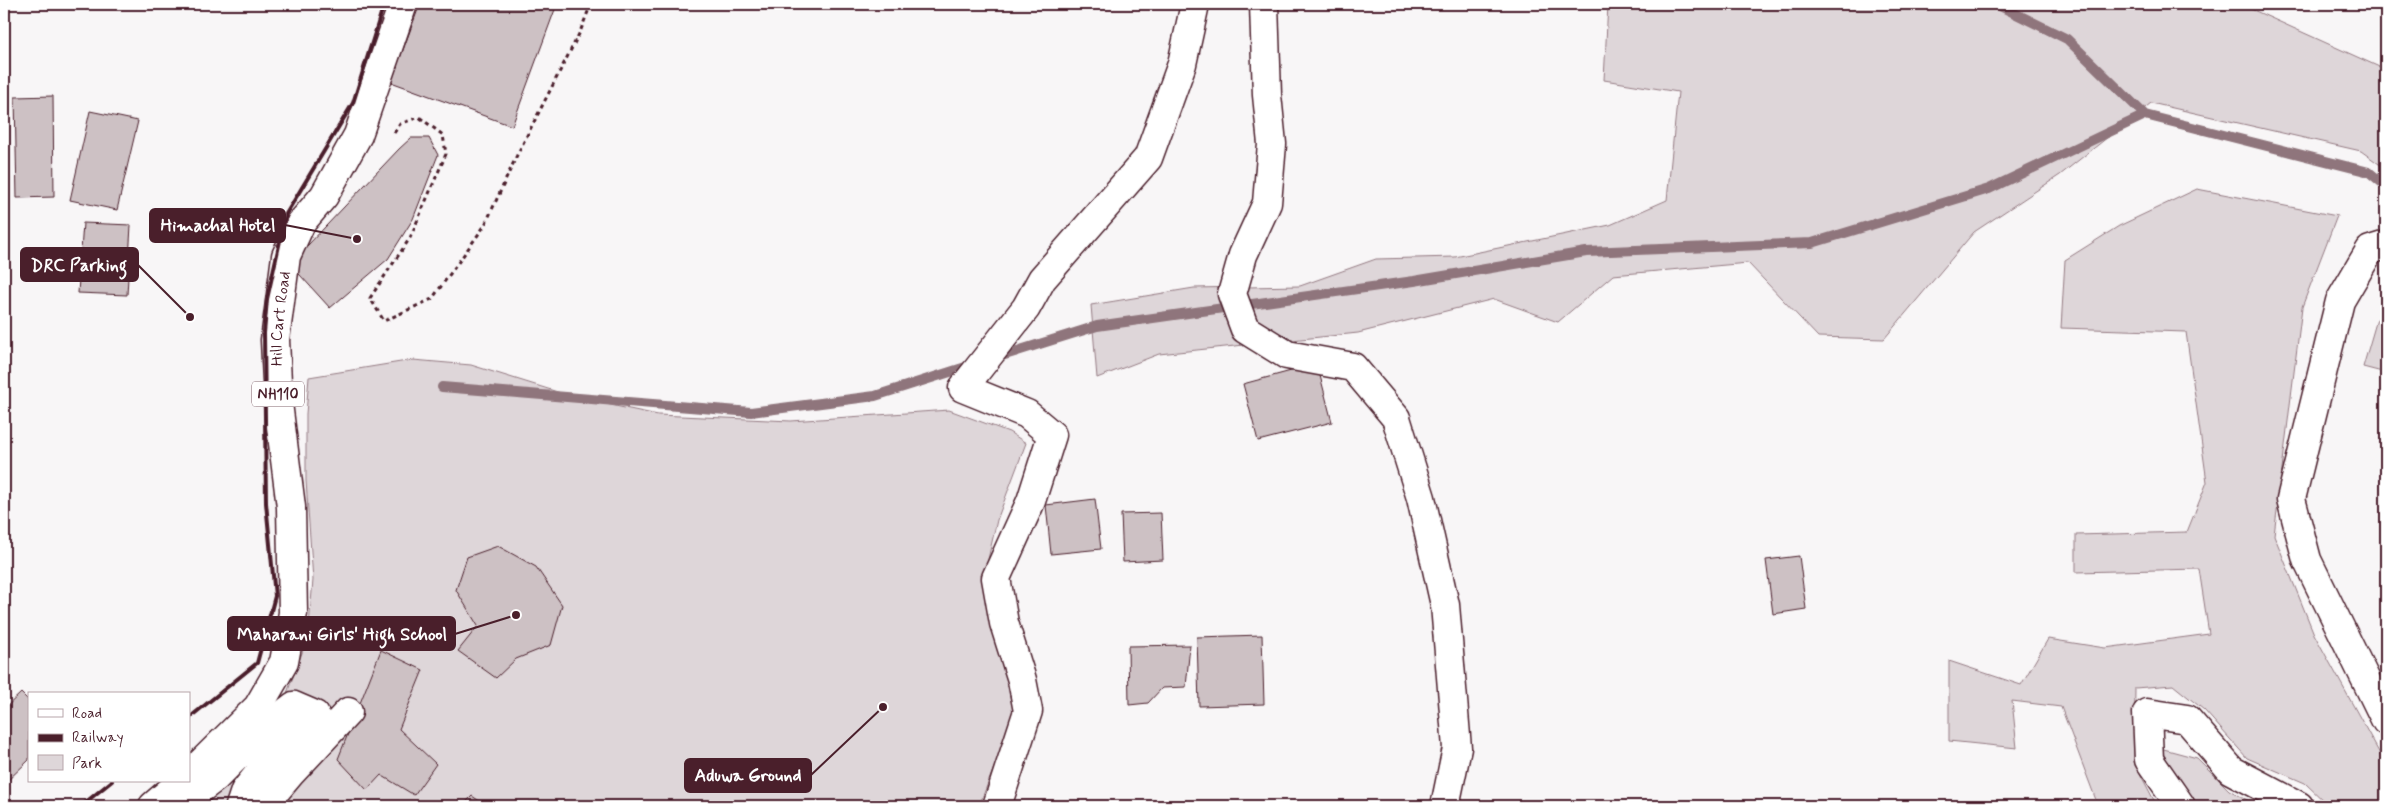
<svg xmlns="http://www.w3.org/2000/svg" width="2390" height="810" viewBox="0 0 2390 810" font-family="Mynerve,sans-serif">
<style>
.green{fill:#ded6d9;stroke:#947a82}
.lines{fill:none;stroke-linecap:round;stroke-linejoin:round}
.stream{stroke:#8f747b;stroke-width:10}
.building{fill:#cdc1c4;stroke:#4a1f2b}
.minor-casing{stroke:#4a1f2b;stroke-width:31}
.highway-casing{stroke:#4a1f2b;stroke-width:31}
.path{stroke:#4a1f2b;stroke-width:3;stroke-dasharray:4 4;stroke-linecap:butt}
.minor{stroke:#fff;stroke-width:28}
.highway{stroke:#fff;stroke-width:28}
.rail{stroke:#4a1f2b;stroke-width:4}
.labels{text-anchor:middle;stroke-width:5;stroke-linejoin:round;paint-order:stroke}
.shield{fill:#fff;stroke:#80626b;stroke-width:1}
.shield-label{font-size:15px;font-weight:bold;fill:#4a1f2b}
.street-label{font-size:16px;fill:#4a1f2b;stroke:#fff}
.leader{fill:none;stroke:#4a1f2b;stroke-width:2}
.callout-dot{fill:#4a1f2b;stroke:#fff;stroke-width:2}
.callout{fill:#4a1f2b;stroke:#4a1f2b;stroke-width:2}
.callout-label{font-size:18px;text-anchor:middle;font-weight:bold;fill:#fff}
</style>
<rect width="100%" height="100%" fill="#f8f6f7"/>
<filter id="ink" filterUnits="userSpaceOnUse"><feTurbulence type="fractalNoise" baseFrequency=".02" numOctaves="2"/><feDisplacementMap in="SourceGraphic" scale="10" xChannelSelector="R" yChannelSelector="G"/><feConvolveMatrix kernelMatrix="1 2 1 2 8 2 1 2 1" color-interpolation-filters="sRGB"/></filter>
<g filter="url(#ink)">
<path class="green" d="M1608 4H2240L2386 70V169L2361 151 2151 103 2060 175 1974 232 1884 339 1818 337 1748 263 1613 275 1558 322 1494 299 1358 333 1159 354 1097 378 1091 305 1194 288 1300 286 1376 259 1455 257 1610 225 1667 200 1678 92 1604 80Z
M2197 189 2337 216 2302 307 2274 535 2314 634 2386 765V806H2329L2305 783 2247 758 2204 710 2173 685 2135 688 2134 762 2157 806H2137L2135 803 2130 806H2102L2096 800 2061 707 2012 701 2017 748 1949 741V661L2021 685 2048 639 2105 648 2209 634 2199 569 2076 572V535L2187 532 2207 482 2186 332 2061 328 2065 260 2119 226Z
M2386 313V373L2363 367 2377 319Z
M413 360 471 365 577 398 658 415 791 421 949 410 1009 432 1026 443 997 520 983 581 1015 714 979 806H191L206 794 287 693 308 637 313 580 306 481V414L309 377Z
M2160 748 2197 758 2229 790 2258 806H2193Z"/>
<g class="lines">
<path class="stream" d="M1996 4 2067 39 2145 115
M995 358 1097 326 1414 281 1586 252 1812 243 1989 189 2145 115 2369 172 2386 186
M442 387 751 412 875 396 972 365"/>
</g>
<path class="building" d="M420 4H557L512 126 391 82Z
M53 96 54 197 17 198 15 97Z
M90 111 138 121 117 210 70 200Z
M411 138H429L438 155 413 219 388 259 330 308 290 264 399 149Z
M83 223 131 225 127 295 78 293Z
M1317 364 1332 422 1258 441 1243 384Z
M1095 499 1101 549 1051 554 1046 505Z
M1161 513 1163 560 1123 562 1121 514Z
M498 546 536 567 562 605 551 645 516 659 496 678 458 651 478 626 456 590 467 557Z
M1799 556 1806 609 1773 614 1766 560Z
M1262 635 1264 704 1199 706 1197 637Z
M1190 645 1186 687 1162 688 1148 703 1129 705 1128 646Z
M381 650 423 670 399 729 436 764 414 795 381 775 367 790 338 759Z
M21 693 29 701V760L4 784V709Z
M472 796 487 806H462Z"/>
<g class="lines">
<g class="minor-casing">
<path id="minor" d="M1264 4 1267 95 1272 144 1267 203 1243 255 1232 294 1245 329 1287 355 1353 367 1396 418 1421 498 1445 605 1457 748 1445 806
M2386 245 2370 250 2340 301 2291 499 2307 560 2386 721
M178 806 216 777 262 731 294 706 315 715 303 732 272 757 245 791 240 806
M263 806 290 774 348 712
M997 806 1028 711 1022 680 1004 623 996 578 1031 501 1052 435 1027 414 963 388 1026 308 1042 279 1148 158 1182 64 1195 4
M2181 806 2149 760 2147 713 2187 719 2231 770 2299 806"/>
</g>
<g class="highway-casing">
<g id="highway">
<path id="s1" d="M189 775 258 707 284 662 293 613 291 507 278 403 275 340 286 256 301 223 324 196 358 135 403 4"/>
<path d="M153 806 182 781"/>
</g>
</g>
<path class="path" d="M394 133 400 124 419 117 443 135 446 154 410 238 370 298 384 321 432 299 485 225 517 155 580 32 591 4"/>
<use href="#minor" class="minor"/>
<use href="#highway" class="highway"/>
<path class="rail" d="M189 718 257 663 275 596 266 503 264 333 267 299 286 214 353 103 384 4
M81 806 112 781"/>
</g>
</g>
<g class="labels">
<rect class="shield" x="252" y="381.5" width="52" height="25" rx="4"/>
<g class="shield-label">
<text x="278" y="399">NH110</text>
</g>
<g class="street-label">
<text dy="6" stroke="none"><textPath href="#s1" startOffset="494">Hill Cart Road</textPath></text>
</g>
</g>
<path class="leader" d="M357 239L285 225M190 317L138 265M516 615L455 634M883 707L811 775"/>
<g class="callout-dot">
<circle cx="357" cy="239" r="5"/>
<circle cx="190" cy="317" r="5"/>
<circle cx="516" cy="615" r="5"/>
<circle cx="883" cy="707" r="5"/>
</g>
<g class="callout">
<rect x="150" y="209" width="135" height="33" rx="5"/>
<rect x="21" y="248" width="117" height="33" rx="5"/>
<rect x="228" y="617" width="227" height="33" rx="5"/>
<rect x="685" y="759" width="126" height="33" rx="5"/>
</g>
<g class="callout-label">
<text x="218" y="231">Himachal Hotel</text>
<text x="79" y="271">DRC Parking</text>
<text x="342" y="640">Maharani Girls' High School</text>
<text x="748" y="781">Aduwa Ground</text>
</g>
<rect width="2390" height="810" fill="none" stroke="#fff" stroke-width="20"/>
<rect x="10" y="10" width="2370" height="790" fill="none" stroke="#4a1f2b" stroke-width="2" filter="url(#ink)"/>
<rect x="28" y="692" width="162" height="90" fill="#ffffff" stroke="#b7a5aa"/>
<rect x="38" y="709" width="25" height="8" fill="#ffffff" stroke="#b7a5aa"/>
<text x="72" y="718" font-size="15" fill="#4a1f2b">Road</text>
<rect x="38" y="734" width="25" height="8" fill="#4a1f2b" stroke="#b7a5aa"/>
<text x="72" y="742" font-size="15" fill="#4a1f2b">Railway</text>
<rect x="38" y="755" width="25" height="15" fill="#ded6d9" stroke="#b7a5aa"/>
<text x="72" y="768" font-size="15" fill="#4a1f2b">Park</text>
</svg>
